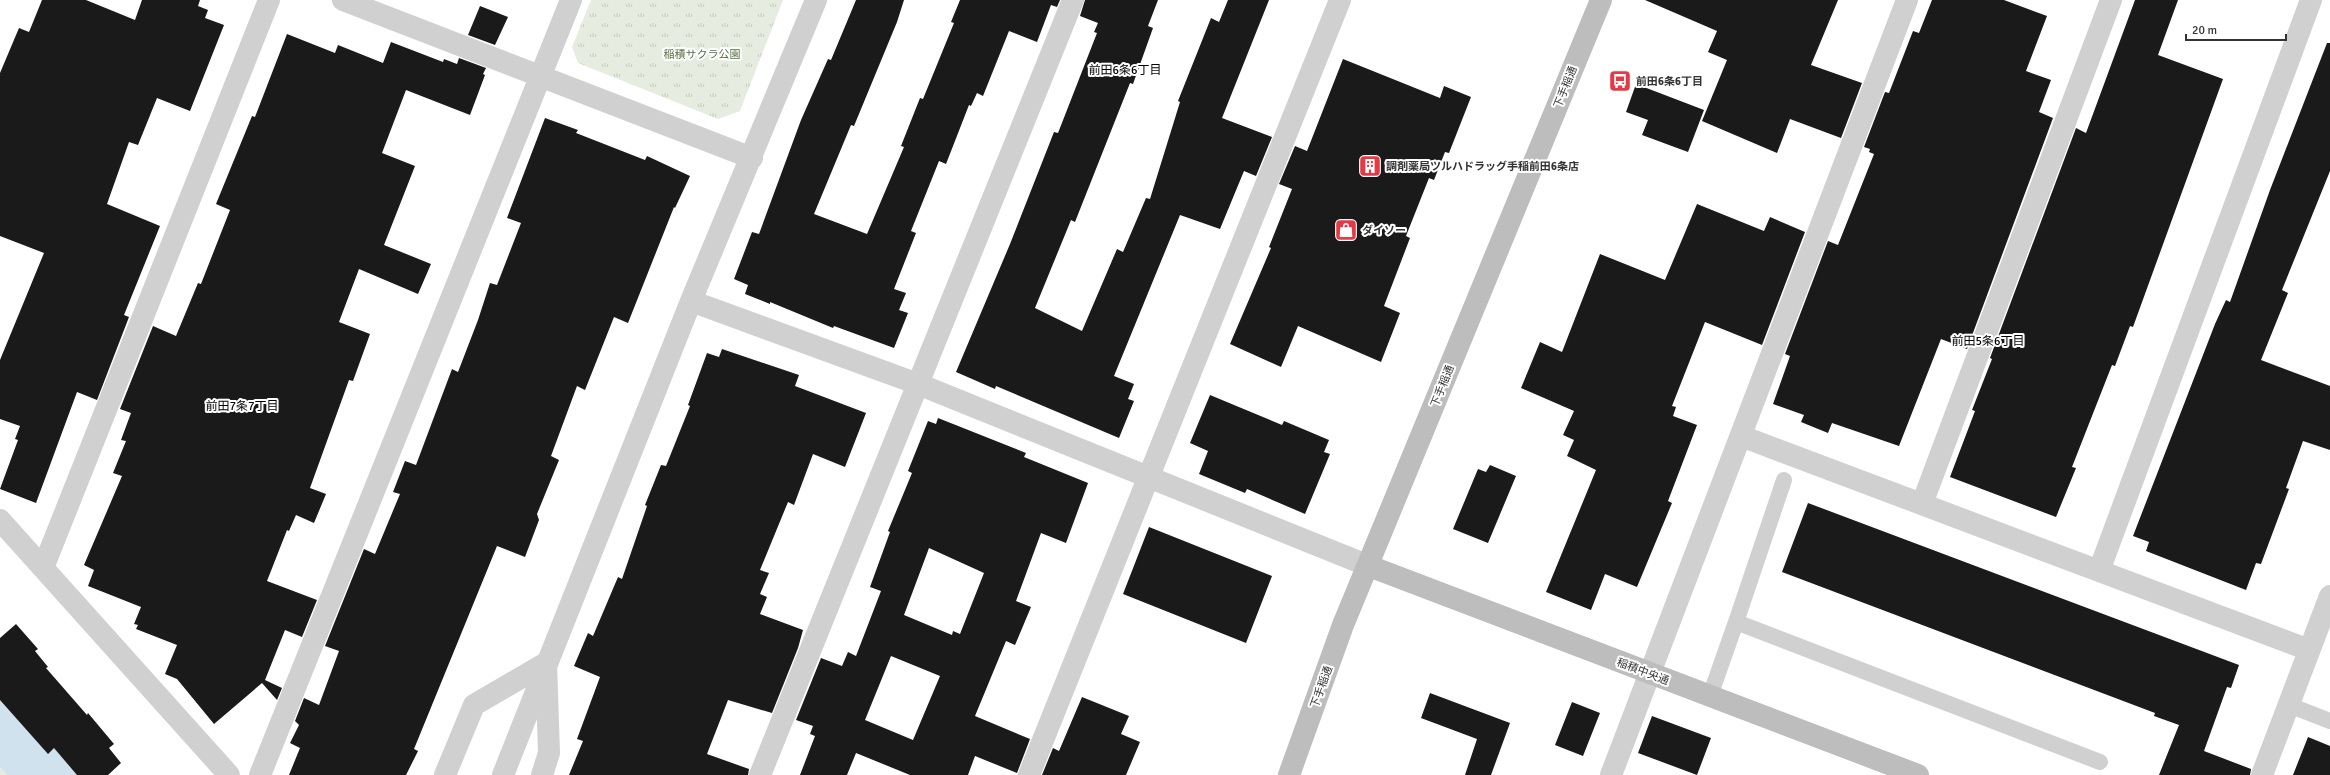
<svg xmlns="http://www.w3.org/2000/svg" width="2330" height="775" viewBox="0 0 2330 775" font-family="Signika,'Noto Sans JP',sans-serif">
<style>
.grass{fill:url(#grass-tufts)}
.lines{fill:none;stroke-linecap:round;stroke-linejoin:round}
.river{stroke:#cfe2ee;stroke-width:60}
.building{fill:#1a1a1a;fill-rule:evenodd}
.lane{stroke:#d0d0d0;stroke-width:16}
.street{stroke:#d0d0d0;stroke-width:22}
.secondary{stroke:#bdbdbd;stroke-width:22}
.labels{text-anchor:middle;stroke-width:4;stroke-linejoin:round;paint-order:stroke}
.park-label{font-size:11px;fill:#56703f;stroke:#fff}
.poi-label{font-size:11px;font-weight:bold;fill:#333;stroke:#fff;text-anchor:start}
.street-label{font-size:11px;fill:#333;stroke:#fff}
.neighbourhood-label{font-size:12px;fill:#000;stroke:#fff}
</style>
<defs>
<pattern id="grass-tufts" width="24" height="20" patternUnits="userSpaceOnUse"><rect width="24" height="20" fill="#e6ecdf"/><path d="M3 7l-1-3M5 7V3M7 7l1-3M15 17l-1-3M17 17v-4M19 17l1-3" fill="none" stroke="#c6cbc0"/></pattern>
</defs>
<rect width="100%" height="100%" fill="#fff"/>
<path class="grass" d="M591 0H783L740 111 718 119 578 63 572 47Z
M0 733 36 775H0Z"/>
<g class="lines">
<path class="river" d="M0 721 47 775"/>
</g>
<path class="building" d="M42 0H86L135 20 142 0H200L198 6 208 10 205 18 224 25 190 111 157 98 138 145 129 142 107 204 160 226 124 315 129 317 97 400 77 392 36 503 0 489 18 440 15 439 20 426 0 419V360L44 253 0 236V73L19 28 29 32Z
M856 0H904L897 22 854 126 851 125 814 214 867 234 904 147 901 146 920 98 923 99 954 23 951 22 960 0H1060L1057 7 1051 5 1037 42 1009 31 983 96 977 93 971 106 969 105 946 164 939 161 911 231 916 233 894 289 906 293 899 310 908 313 894 348 834 326 833 328 770 302V304L745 294 748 285 734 279 752 232 759 234 801 120 828 59 831 60Z
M1085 0H1158L1148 26 1153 28 1133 84 1130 83 1075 222 1071 220 1035 308 1082 331 1117 249 1123 252 1146 198 1150 199 1180 102 1178 101 1211 18 1219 22 1228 0H1269L1222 118 1272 137 1256 176 1244 171 1220 229 1180 215 1114 376 1134 384 1128 399 1134 401 1119 438 996 386 995 389 956 372 1010 244 1054 132 1058 133 1097 33 1094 32 1098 23 1080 16Z
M1645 0H1838L1811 65 1862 83 1841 138 1790 119 1777 153 1702 121 1727 60 1708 52 1717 31Z
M1932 0H2004L2047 16 2026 71 2051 80 2039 112 2053 118 1967 349 1941 339 1899 446 1832 423 1828 433 1801 422 1804 415 1773 404 1790 356 1785 354 1828 241 1838 245 1874 154 1869 152 1870 149 1864 147 1885 92 1889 93 1913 31 1919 33Z
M2135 0H2178L2158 55 2223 79 2133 327 2130 326 2115 366 2112 365 2072 467 2076 468 2056 517 1950 477 1975 411 1972 410 1992 359 1990 358 2076 128 2086 133Z
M480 6 508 17 495 45 468 35Z
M287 34 335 53 338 45 383 63 391 42 443 62 444 59 457 64 459 58 486 68 483 74 485 75 470 115 406 90 382 153 415 166 384 245 431 264 418 294 359 269 339 322 370 334 353 381 349 380 310 488 326 494 314 523 296 515 289 531 287 530 267 581 317 600 302 637 285 630 265 680 282 688 277 700 262 683 214 724 177 679 165 674 177 645 136 629 138 625 134 624 141 607 88 586 94 570 84 565 122 476 113 473 126 441 121 440 131 413 120 409 153 326 176 336 198 283 201 284 230 210 216 204 252 116 255 117Z
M2327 43H2330V171L2282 290 2288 293 2261 360 2330 386V450L2303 441 2286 488 2289 489 2261 564 2256 563 2246 590 2146 551 2149 542 2133 536 2215 324 2226 300 2230 302 2270 190Z
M1343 59 1440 98 1444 86 1471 97 1449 153 1445 152 1434 180 1429 178 1406 236 1410 238 1384 306 1400 313 1381 362 1298 326 1281 367 1230 344 1271 248 1269 247 1292 189 1279 184 1295 146 1307 151Z
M1636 84 1704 110 1688 152 1642 135 1648 120 1626 112Z
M545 118 578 130 576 133 645 160 647 156 690 176 675 208 674 207 628 323 614 317 585 390 577 386 551 456 559 460 537 514 539 520 525 557 497 546 414 749 418 751 406 775H289L300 748 290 743 299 725 295 721 304 698 319 705 339 651 325 646 364 549 375 554 400 494 393 492 405 461 416 465 452 369 458 372 478 320 490 283 497 285 521 223 507 218Z
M1697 204 1764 231 1770 217 1805 232 1762 345 1705 322 1672 406 1676 407 1673 416 1697 425 1668 501 1672 503 1637 587 1605 574 1591 610 1546 592 1596 470 1567 456 1574 440 1563 435 1574 411 1521 388 1540 342 1562 352 1600 254 1665 280Z
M722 349 799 375 795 386 866 413 845 467 813 454 794 505 788 502 760 570 769 573 760 594 767 597 760 614 803 630 798 648 772 713 728 700 707 754 749 769 748 775H569L583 741 577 739 600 677 574 666 588 633 593 636 618 577 622 579 647 506 645 505 661 465 666 466 690 406 688 405 707 353 719 357Z
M1210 395 1282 425 1284 421 1329 440 1324 452 1330 454 1305 514 1247 489 1245 493 1199 474 1208 451 1190 443Z
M938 418 1026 453 1024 457 1088 483 1066 543 1041 533 1016 601 1031 607 1015 645 1006 641 975 716 1030 739 1017 773 975 756 968 775H910L856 753 847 775H800L815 736 810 734 813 726 796 720 821 658 842 666 848 652 856 656 881 591 870 587 890 532 888 531 912 473 908 471 928 421 936 424ZM929 548 984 573 960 634 953 631 952 635 904 615ZM891 656 940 676 913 740 865 720Z
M1490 465 1516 476 1488 543 1453 529 1478 469 1486 472Z
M1808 503 2239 665 2231 688 2227 687 2204 751 2251 769 2250 775H2159L2179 725 2154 716 2155 713 1782 572Z
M1149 527 1272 576 1246 643 1123 594Z
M16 624 38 649 35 651 48 667 46 668 87 715 88 713 114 744 109 748 121 763 108 775H77L54 748 48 754 0 700V638Z
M1430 693 1510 723 1491 775H1465L1477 739 1421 718Z
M1082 697 1129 716 1121 734 1140 742 1126 775H1042L1053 748 1059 751Z
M1572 702 1600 713 1583 756 1555 745Z
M1652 716 1711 738 1697 775 1638 753Z
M2308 737 2330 746V775H2293Z"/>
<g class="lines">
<path class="lane" d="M1736 622 1784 480
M1710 696 1736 622 2100 762
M2289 705 2330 721"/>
<path class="street" d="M343 0 752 158
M691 301 918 384 1369 566
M1741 436 2309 650
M1922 504 2111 0
M0 520 229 775
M43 568 269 0
M2099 571 2311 0
M260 775 571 0
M445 775 474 705 546 663 549 753 542 775
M503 775 691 301 816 0
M760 775 1073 0
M1029 775 1340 0
M1611 775 1907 0
M2262 775 2330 596"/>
<path class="secondary" d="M1369 566 1918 775
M1289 775 1343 625 1601 0"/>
</g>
<defs>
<g id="bus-square" transform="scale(1.15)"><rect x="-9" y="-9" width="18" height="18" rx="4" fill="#e63946" stroke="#fff"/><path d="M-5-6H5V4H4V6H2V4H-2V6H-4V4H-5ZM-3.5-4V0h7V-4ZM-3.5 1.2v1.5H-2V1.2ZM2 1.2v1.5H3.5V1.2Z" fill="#fff"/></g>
<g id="building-square" transform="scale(1.15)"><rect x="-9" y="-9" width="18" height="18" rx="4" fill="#e63946" stroke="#fff"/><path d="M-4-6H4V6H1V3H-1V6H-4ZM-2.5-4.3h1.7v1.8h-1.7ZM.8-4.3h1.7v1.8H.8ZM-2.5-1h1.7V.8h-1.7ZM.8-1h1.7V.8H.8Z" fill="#fff"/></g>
<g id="shop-square" transform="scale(1.15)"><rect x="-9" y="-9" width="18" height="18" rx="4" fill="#e63946" stroke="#fff"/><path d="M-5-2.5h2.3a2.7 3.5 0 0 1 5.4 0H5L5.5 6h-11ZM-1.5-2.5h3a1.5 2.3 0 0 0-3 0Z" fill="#fff"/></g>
</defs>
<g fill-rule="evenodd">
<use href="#bus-square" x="1620" y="81"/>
<use href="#building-square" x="1370" y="166"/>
<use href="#shop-square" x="1346" y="230"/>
</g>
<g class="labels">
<g class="park-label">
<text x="702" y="58">稲積サクラ公園</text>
</g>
<g class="poi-label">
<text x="1636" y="85">前田6条6丁目</text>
<text x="1386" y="170">調剤薬局ツルハドラッグ手稲前田6条店</text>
<text x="1362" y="234">ダイソー</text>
</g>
<g class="street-label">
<text transform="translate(1565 87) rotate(-68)" y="4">下手稲通</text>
<text transform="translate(1442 386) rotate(-68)" y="4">下手稲通</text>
<text transform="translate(1643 671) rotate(21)" y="4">稲積中央通</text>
<text transform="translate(1321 687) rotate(-70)" y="4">下手稲通</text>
</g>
<g class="neighbourhood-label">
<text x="1125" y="74">前田6条6丁目</text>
<text x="1988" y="345">前田5条6丁目</text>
<text x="242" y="410">前田7条7丁目</text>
</g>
</g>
<path d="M2186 34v6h100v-6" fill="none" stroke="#333333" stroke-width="2"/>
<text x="2192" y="34" font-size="12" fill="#333333" stroke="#ffffff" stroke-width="3" paint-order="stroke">20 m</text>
</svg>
